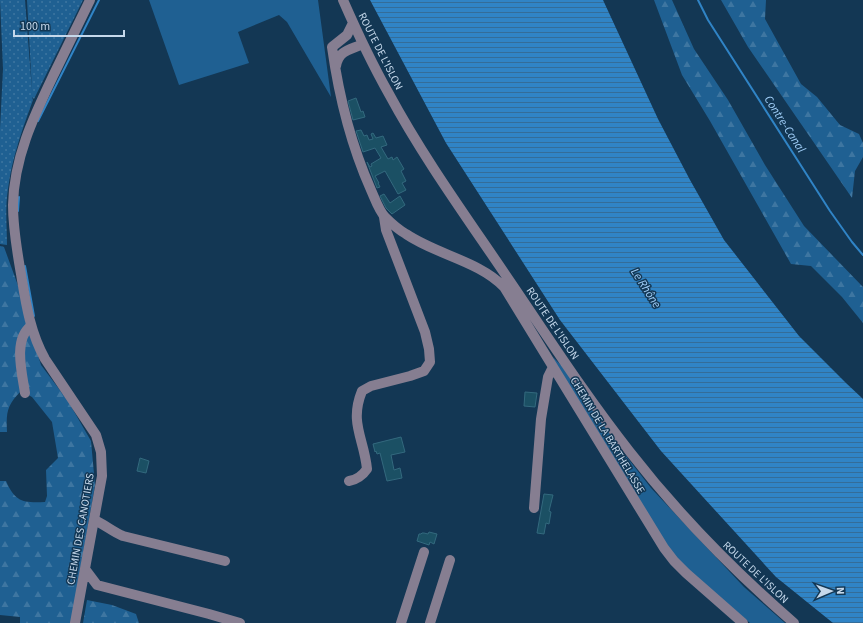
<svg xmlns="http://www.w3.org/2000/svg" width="863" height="623" viewBox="0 0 863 623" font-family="'Source Sans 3',sans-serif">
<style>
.grass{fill:#1f6092}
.forest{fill:url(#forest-firs)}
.park{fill:url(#park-dots)}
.water{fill:url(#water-rules)}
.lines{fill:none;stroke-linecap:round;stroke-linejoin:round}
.stream{stroke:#3084c6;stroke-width:2}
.building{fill:#1b5064;stroke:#33697e}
.minor{stroke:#867e91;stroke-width:10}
.labels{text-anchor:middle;stroke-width:3;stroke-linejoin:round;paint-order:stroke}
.street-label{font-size:11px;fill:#c5d8eb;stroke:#133754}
.water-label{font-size:12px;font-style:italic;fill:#9fcdf7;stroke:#133754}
</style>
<defs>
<pattern id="forest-firs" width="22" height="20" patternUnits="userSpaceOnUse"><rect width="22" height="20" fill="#1f6092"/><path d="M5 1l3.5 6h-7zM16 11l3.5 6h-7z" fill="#3e76a1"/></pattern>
<pattern id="park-dots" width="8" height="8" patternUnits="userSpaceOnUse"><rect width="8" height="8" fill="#1f6092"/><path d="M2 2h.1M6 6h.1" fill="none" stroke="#3e76a1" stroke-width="1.8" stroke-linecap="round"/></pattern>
<pattern id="water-rules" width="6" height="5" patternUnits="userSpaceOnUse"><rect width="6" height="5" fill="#3084c6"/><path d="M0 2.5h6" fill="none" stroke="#346d99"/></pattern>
</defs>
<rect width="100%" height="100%" fill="#133754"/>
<path class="grass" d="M149 0H318L331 97 287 22 279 15 238 32 249 63 179 85Z
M553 357 562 366 619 447 651 488 744 587 785 623H750L674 558 558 370Z"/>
<path class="forest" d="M654 0H672L694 49 728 100 765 165 804 226 863 287V323L842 297 811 266 791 264 710 121 682 75Z
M721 0H766L765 19 801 84 817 97 840 125 859 134 863 143V157L855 171 852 198 748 47Z
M0 246 4 247 24 302 33 339 41 365 68 401 91 441 95 485 71 623H20V617L0 615V481H6C15 502 23 503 45 502L47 496 46 470 58 458 52 422 32 397 21 391C7 405 6 412 7 432H0Z
M87 600 112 605 136 614 139 623H83Z"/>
<path class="park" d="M0 0H25L32 91 27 0H83L34 99 32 97 33 100C22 130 12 158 8 189 5 207 7 227 7 245L0 244V129L3 69Z"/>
<path class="water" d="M370 0H603L658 119 690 180 724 240 799 336 846 383 863 399V623H833L776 577 661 451 560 320 446 143Z"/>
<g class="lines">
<path class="stream" d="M698 0 708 20 830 211 852 242 863 255
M38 121 99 0
M18 211 19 197
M25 266 34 316"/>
</g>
<path class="building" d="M356 98 361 112 363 111 365 117 353 120 348 101Z
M361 130 364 136 367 135 369 140 373 139 371 134 373 133 376 138 383 136 387 145 381 147 388 159 392 157 393 160 397 157 404 169 401 171 406 181 402 183 406 190 398 194 385 171 375 176 379 183H378L380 187 377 188 367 162 370 167 372 166 371 164 381 158 375 148 363 152 356 131Z
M384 194 390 203 400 196 405 205 392 214 386 208 380 196Z
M525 392 537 393 535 407 524 406Z
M401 437 405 452 391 455 394 470 400 468 402 478 387 481 380 453 377 454 376 451 375 452 373 444Z
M140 458 149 461 146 473 137 471Z
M544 494 553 495 549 511 551 512 549 524 546 523 544 534 537 533Z
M429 532 437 534 434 544 430 542 429 545 417 541 419 534H421L422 533H424L428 534Z"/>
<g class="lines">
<path class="minor" d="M343 0C357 32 372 64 389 94 423 157 465 215 505 274 546 334 585 395 630 452 679 515 734 571 794 623
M353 23 347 35 332 47C339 97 351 145 371 190 375 199 379 211 385 217 391 223 399 230 406 234 437 255 479 261 504 287L664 548 674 561 686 573 743 623
M336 66C339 50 350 50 363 44
M25 393C22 373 13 339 31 326
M349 481C356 480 363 475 367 469 364 438 349 423 362 391L371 386 410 376 424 371 430 362 429 349 425 332 386 230 384 217
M534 508 541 419 548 377 553 367
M94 520C104 524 113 532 123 536L225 561
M85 569 97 585 209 614 240 623
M75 623 102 476 101 452 96 435 45 359C30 332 26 304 21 274 17 251 13 229 13 205 14 157 34 116 54 74 66 49 78 25 90 0
M401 623 424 552
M430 623 450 560"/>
</g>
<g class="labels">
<g class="street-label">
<text transform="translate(381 51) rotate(63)" y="4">ROUTE DE L'ISLON</text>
<text transform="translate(553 323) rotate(56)" y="4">ROUTE DE L'ISLON</text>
<text transform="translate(608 435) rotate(59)" y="4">CHEMIN DE LA BARTHELASSE</text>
<text transform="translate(80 529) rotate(-80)" y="4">CHEMIN DES CANOTIERS</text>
<text transform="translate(756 572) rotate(43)" y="4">ROUTE DE L'ISLON</text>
</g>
<g class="water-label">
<text transform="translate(785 124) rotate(57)" y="4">Contre-Canal</text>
<text transform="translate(646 288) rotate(57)" y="4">Le Rhône</text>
</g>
</g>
<g transform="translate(831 591) rotate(88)" stroke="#133754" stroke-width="3" paint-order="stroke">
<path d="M0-3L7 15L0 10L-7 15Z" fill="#c5d8eb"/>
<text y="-6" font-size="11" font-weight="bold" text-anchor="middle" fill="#c5d8eb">N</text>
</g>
<path d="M14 30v6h110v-6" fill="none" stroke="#c5d8eb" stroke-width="2"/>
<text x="20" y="30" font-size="12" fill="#c5d8eb" stroke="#133754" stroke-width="3" paint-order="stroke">100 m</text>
</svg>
